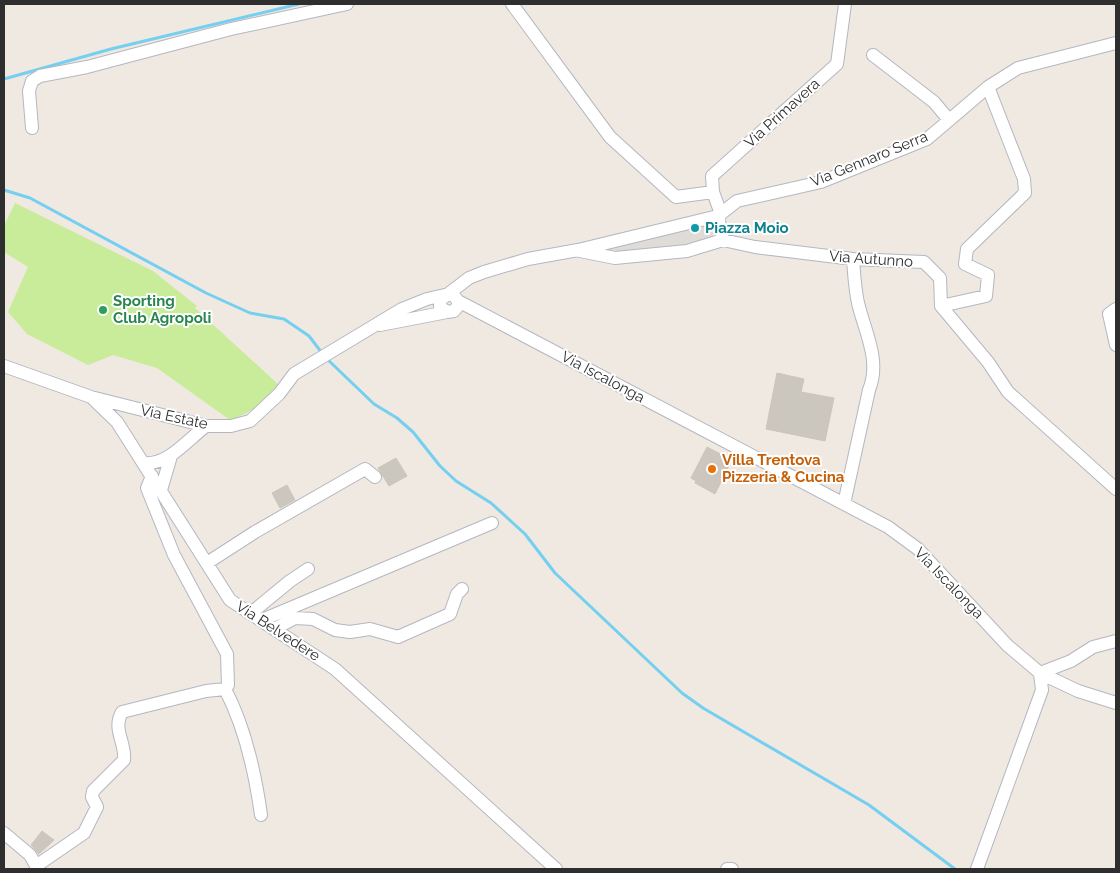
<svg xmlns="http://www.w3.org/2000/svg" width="1120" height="873" viewBox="0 0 1120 873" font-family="Raleway,sans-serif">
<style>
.pitch{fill:#c9ec9a}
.plaza{fill:#dfdcd8}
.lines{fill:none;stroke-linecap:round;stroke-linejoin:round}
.stream{stroke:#75cff0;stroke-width:3}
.building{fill:#cbc7bf;stroke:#cbc5ba}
.minor-casing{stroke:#b4b7c1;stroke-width:14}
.minor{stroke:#fff;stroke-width:12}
.culture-dot{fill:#0f9aa8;stroke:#fff;stroke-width:2}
.leisure-dot{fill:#2e9e5b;stroke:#fff;stroke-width:2}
.food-dot{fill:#e8710a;stroke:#fff;stroke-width:2}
.labels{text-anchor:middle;stroke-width:4;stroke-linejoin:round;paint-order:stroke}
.street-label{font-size:15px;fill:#2e2e2e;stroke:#fff}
.culture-label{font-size:15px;font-weight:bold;fill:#0d838f;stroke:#fff;text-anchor:start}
.leisure-label{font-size:15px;font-weight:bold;fill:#27864d;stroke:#fff;text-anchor:start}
.food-label{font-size:15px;font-weight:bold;fill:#c56008;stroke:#fff;text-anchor:start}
</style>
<rect width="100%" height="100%" fill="#efe9e1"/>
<path class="pitch" d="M15 203 153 271 197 306 195 308 279 385C265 401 251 413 230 420L157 368 113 355 88 365 27 334 8 312 28 267 4 252V226Z"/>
<path class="plaza" d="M718 216 723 240 615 258 578 250Z"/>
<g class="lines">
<path class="stream" d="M4 79 111 49 299 4
M4 190 30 198 206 293 250 313 284 319 309 336 322 353
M326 358 374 404 397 418 413 432 440 466 456 481 491 503 525 534 555 573 682 693 703 708 869 805 955 869"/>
</g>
<path class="building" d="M777 373 804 379 801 392 834 398 825 441 766 429Z
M707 447 732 460 715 494 695 483 696 481 691 478Z
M396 458 407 476 389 486 378 468Z
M287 485 295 500 280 508 272 493Z
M42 831 54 840 39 854 31 845Z"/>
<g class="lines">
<g class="minor-casing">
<path id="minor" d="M512 4 610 137 676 197 713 192
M873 55 934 102 949 120
M32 128 29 91 32 81 40 76 87 67 231 29 347 4
M721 214 713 192 712 176 837 64 845 4
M718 216 723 240
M580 251 615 258 687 251 723 240 755 247 853 259 924 262 940 278 941 306 988 362 1008 392 1116 489
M448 294 469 278 484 272 528 259 578 250 718 216 737 201 821 182 927 139 988 87 1018 68 1116 43
M458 301 888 527 918 549 1007 645 1040 673 1042 690 977 869
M941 306 986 296 988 275 965 264 967 249 1025 193 1024 179 988 87
M1116 309 1109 314 1116 345
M380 325 447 312
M4 366 91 397 117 422 230 600 335 669 556 869
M95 398 206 426H231L250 421 279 394 294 374 402 309 427 299 449 294 454 296 458 301V306L454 311 447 312 440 307V301L446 295
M143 463C168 466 187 440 206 426
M161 490 171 456
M844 504 869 390C881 361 865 332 858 303 855 289 854 274 853 259
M207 563 255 532 365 469 375 477
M251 613 290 581 308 569
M262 620 492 523
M274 629 295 618 313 619 335 630 350 632 370 629 398 637 450 614 457 594 462 589
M1040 673 1071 661 1093 647 1116 641
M1040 673 1078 691 1116 703
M225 689C245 727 255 772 261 815
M4 833 30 855 38 869
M36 866 84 833 97 807 92 797 93 791 124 760C126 743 112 729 122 712L206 691 225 689 228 685 227 654 174 555 147 488 152 476
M727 869H732"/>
</g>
<use href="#minor" class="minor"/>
</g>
<circle class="culture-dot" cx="695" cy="228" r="5"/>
<circle class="leisure-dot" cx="103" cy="310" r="5"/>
<circle class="food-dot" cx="712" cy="469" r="5"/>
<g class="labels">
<g class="street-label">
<text transform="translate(782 113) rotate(-42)" y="5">Via Primavera</text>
<text transform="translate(869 159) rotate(-22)" y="5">Via Gennaro Serra</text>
<text transform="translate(871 259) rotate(4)" y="5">Via Autunno</text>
<text transform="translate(603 377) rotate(28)" y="5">Via Iscalonga</text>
<text transform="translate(174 417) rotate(12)" y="5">Via Estate</text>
<text transform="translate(949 583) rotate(46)" y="5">Via Iscalonga</text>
<text transform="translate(278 631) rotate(33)" y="5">Via Belvedere</text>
</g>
<g class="culture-label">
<text x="705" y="233">Piazza Moio</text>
</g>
<g class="leisure-label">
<text x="113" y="306">Sporting<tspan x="113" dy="17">Club Agropoli</tspan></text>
</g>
<g class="food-label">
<text x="722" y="465">Villa Trentova<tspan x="722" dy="17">Pizzeria &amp; Cucina</tspan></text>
</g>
</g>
<rect width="1120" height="873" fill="none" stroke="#2e2e2e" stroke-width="10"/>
</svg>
